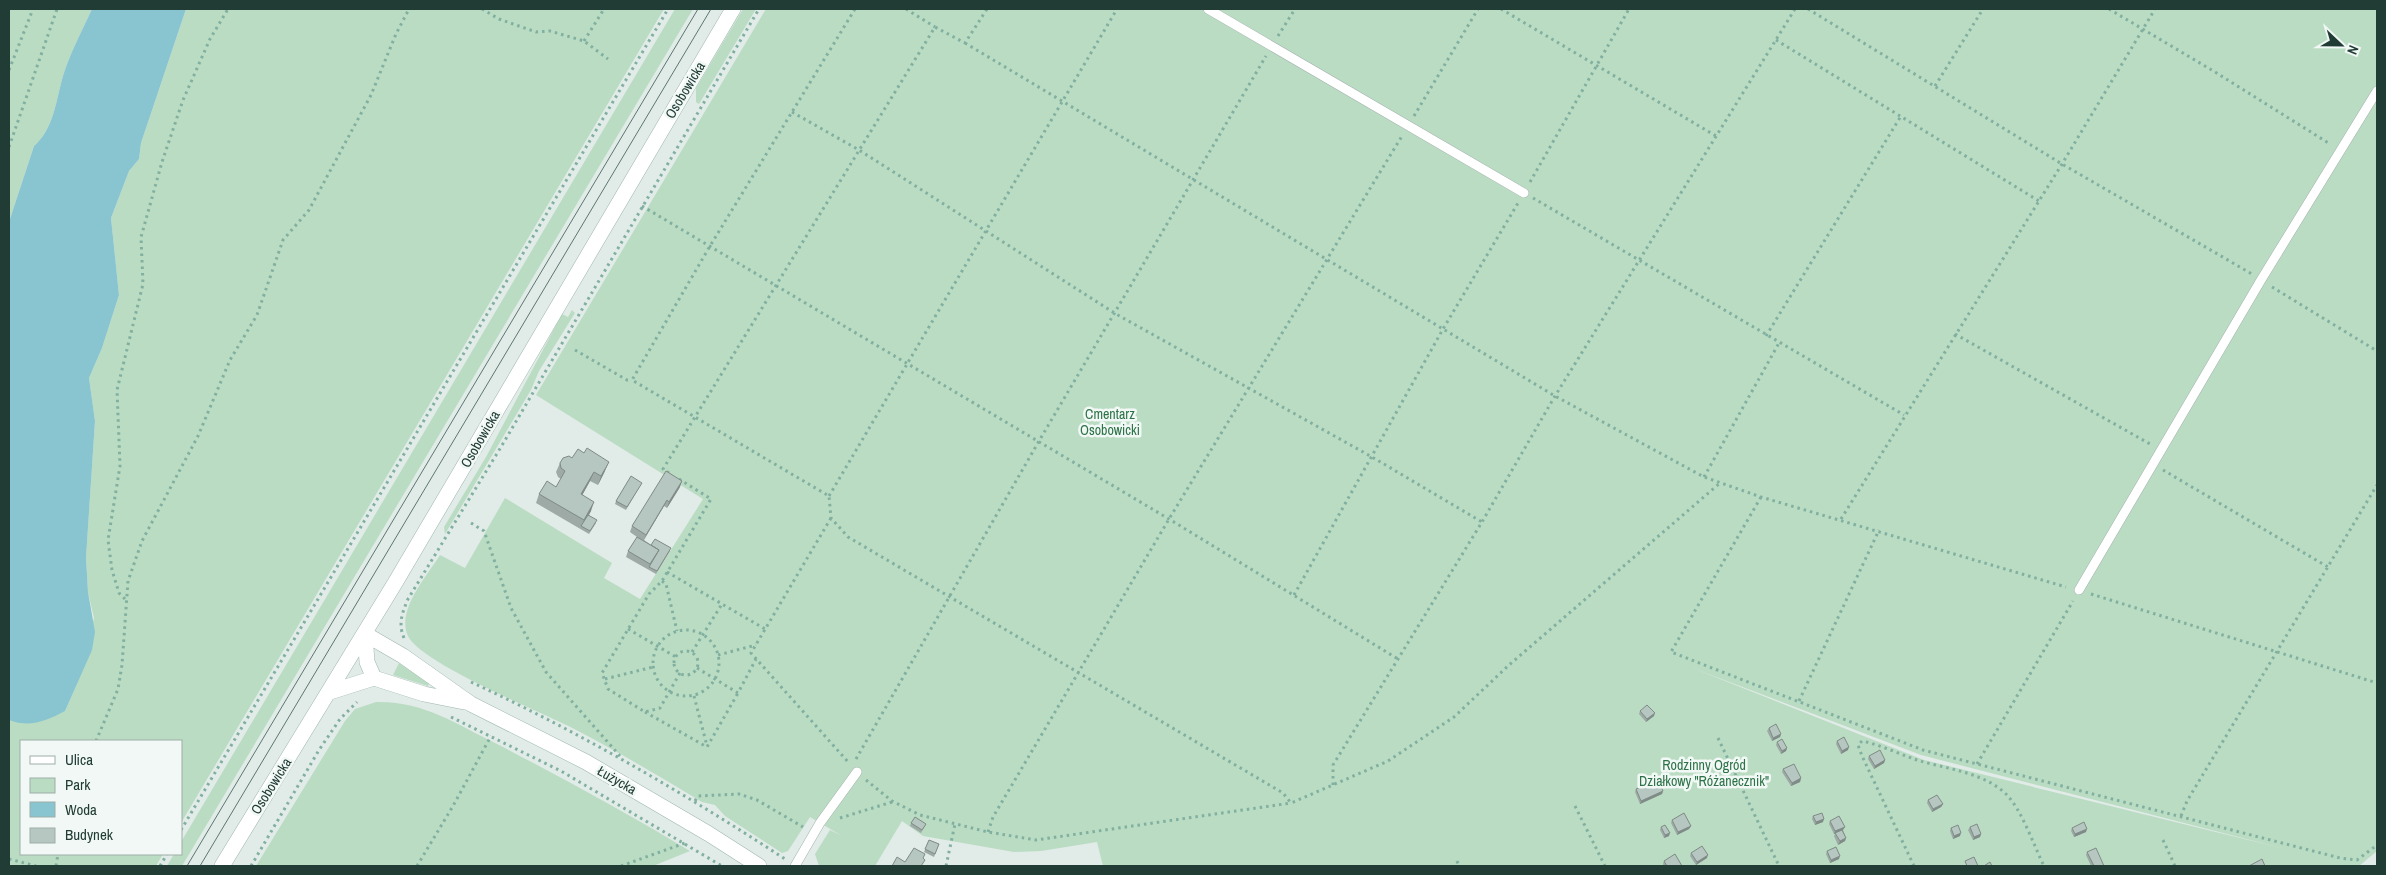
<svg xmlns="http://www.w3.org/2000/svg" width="2386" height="875" viewBox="0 0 2386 875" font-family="'Archivo Narrow',sans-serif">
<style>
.green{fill:#badcc3;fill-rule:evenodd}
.water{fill:#89c5d0}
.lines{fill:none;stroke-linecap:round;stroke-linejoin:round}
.lane-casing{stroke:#a4b3ae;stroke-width:10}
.secondary-casing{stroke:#9fb7af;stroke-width:16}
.path{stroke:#81afa0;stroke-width:3;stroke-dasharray:2.5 4;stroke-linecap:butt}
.lane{stroke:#fff;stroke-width:9}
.secondary{stroke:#fff;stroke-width:15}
.tram{stroke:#5c7770;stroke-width:1}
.wall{fill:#9daaa5}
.shaded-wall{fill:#7f8b86}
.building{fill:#b6c6c0;stroke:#7f8b86}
.labels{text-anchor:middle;stroke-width:5;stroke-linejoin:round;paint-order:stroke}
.street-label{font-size:14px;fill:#213c35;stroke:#f1f8f5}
.park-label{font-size:14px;fill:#2c7247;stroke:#f1f8f5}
</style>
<rect width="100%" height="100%" fill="#e1ebe7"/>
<path class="green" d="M9 9H92C82 31 70 53 63 76 56 100 54 129 34 146L9 222Z
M186 9H664L181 823V741H21V854H163L156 866H9V720L65 711 75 688 94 618 88 592 86 558 95 421 89 378 102 348 119 295 111 218 129 171 139 159 141 143Z
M675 9H693L182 866H167L174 854H181V842Z
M743 9H756L699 104 696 102V88Z
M766 9H2377V851L2359 866H1103L1097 842 1041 851 1014 852 923 836 902 821 875 866H819L815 854 830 830 842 836 810 817 788 851 782 853 725 816 715 805 702 802C662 778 622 754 580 732 547 714 421 664 408 636 396 610 427 576 440 555L465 568 505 498 612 563 604 578 640 599 703 499 536 395ZM1690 667 1921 755 2285 849 1924 760Z
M572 310 575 313 539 371 531 390 445 534 444 527 486 457 562 314 568 317Z
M399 663 429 683 428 686 393 675Z
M376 702C424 701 456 724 497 744 563 778 627 813 690 851L653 866H256L345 721 355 709Z"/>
<path class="water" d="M92 9H186L141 143 139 159 129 171 111 218 119 295 102 348 89 378 95 421 86 558 88 592 95 632 92 650 65 711C46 721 30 728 9 720V222L34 146C54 129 56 100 63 76 70 53 82 31 92 9Z"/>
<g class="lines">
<g class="lane-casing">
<path id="lane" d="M1208 9 1524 193
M2079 590 2261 280 2377 91
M795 866 820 823 857 772"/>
</g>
<g class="secondary-casing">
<path id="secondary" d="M365 634 403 656 471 704 586 762 709 834 759 866
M365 634 367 662 374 678
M330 692 374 678 424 694 464 702
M222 866 395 583 733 9"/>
</g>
<path class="path" d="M482 9 499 19 536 32 550 31 584 41 608 59
M855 9 710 246 632 380 829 496 831 518 848 537 1283 793 1291 803 1388 761 1454 717 1509 665 1720 483
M906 9 935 27
M1501 9 1716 136
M1808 9 2062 164 2252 274
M2109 9 2215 72 2330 144
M1278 36 1295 9
M1776 40 2039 201
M584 41 604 9
M965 43 1555 396 1704 477 1761 497 2066 587
M9 70 33 9
M1935 86 1983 9
M792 112 859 150 1116 314 1372 457 1482 522
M1414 116 1478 9
M9 147 57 9
M1530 182 1629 9
M1533 198 1904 415
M642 206 1169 519 1398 659
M2272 287 2377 351
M1955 334 2150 444
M1766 336 1901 116
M575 350 627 380H632
M2163 470 2328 567
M669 473 663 469 935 27 965 43 987 9
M1704 477 1779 343
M679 479 711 499 662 581 649 594 602 673 608 689 645 712 660 708 680 673
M829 496 1117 9
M1761 497 1671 652 1923 750 2340 858 2357 860 2377 845
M831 518 751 653 849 763
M1841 519 2062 164 2155 9
M471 523 484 531 511 608 546 672 620 756
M667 572 765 629
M662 581 666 584 677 631
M2091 594 2377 683
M1294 595 1443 329 1518 203
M125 599 119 593 112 570 108 540 120 466 117 390 143 284 141 237 162 162 183 100 210 39 228 9
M628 629 676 657
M653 663a33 33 0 1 1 66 0a33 33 0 1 1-66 0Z
M404 638C398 624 402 613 408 599L501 447 759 9
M674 663a12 12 0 1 1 24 0a12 12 0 1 1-24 0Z
M692 652 722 604
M718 655 756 645
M697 668 738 693 756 659
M605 679 653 667
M471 682C581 733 684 793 785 859
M694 696 707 746
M1799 701 1879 530
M645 712 707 747 738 693
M451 717 561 771 722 866
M1718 738 1779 866
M96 741 118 689 122 665 128 581 142 541 198 436 230 360 257 315 283 240 309 210 371 95 396 34 409 9
M856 759 1039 441 1266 56
M1977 764 2073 601
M866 780 892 801 920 815 988 832 1036 840 1291 803
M1333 785V765L1482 522 1555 396 1795 9
M695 801 698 796 739 794 757 800 803 827
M1575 806 1605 866
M2181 816 2187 801 2377 485
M840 818 892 802
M181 830 668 9
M988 832 993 817 1169 519 1402 136
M2163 840 2175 866
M9 859 36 866
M1457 861 1459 866
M56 866 58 854
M160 866 167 854
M251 866 319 750 340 719 357 702
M417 866 453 806 491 736
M621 866 685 843
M946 866 955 824
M1914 866 1862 756 1858 745 1862 741C1881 745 1899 754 1917 760 1946 769 1983 772 2006 794 2022 810 2034 846 2044 866"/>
<use href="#lane" class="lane"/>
<use href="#secondary" class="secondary"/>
<path class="tram" d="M187 866 698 9
M200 866 711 9"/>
</g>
<path class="wall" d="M572 458 605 471 598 485 590 481 582 495 591 511 589 515 596 523 589 534 536 503 539 494 556 487 561 479 558 477 556 472 560 463Z
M640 486 626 510 615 504 616 501Z
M680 487 667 508 664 506 644 540 651 545 670 551 656 574 626 557 628 551 637 537 630 532 632 526Z
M1640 711 1654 716 1646 722 1639 714Z
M1769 728 1781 734 1780 737 1772 741 1767 731Z
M1837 741 1848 750 1841 754 1836 744Z
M1777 742 1787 748 1786 751 1781 754 1776 745Z
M1869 756 1885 760 1884 763 1874 769 1868 759Z
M1783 769 1801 778 1800 782 1791 786 1782 772Z
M1636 789 1663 791 1662 794 1640 804 1635 792Z
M1928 800 1943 804 1941 807 1932 812 1927 803Z
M1813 816 1823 822 1815 825 1812 819Z
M1672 820 1691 826 1689 829 1677 835 1671 823Z
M1830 821 1843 830 1846 838 1845 841 1838 845 1834 836 1835 834H1834L1829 824Z
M911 823 926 824 921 833 910 826Z
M1661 827 1669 836 1664 838 1660 830Z
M1970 827 1981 834 1980 837 1973 840 1968 830Z
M1951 828 1960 836 1953 839 1950 831Z
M2072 828 2086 832 2074 837 2071 831Z
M929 840 939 844 934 857 924 852Z
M1827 851 1839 859 1830 863 1826 854Z
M2087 852 2104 866H2091L2086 855Z
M1691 853 1707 858 1696 865 1690 856Z
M1664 861 1682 866H1664L1663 864Z"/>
<path class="shaded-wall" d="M609 462 605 471 598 485 601 476Z
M594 472 590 481 578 503 581 494Z
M682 481 680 487 667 508 669 502Z
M667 500 664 506 643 541 646 535Z
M594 502 591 511 582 526 584 520Z
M1655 713 1654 716 1646 722 1647 719Z
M1781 734 1780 737 1772 741 1773 738Z
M1849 747 1848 750 1841 754 1842 751Z
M1787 748 1786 751 1781 754 1782 751Z
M1885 760 1884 763 1874 769 1875 766Z
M1801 778 1800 782 1791 786 1792 783Z
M1663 791 1662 794 1640 804 1641 801Z
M1943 804 1941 807 1932 812 1933 809Z
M1824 819 1823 822 1815 825 1816 822Z
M1691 826 1689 829 1677 835 1678 832Z
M1845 827 1843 830 1834 834 1835 831Z
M2087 829 2086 832 2074 837 2075 834Z
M1670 833 1669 836 1664 838 1665 835Z
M1961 833 1960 836 1953 839 1954 836Z
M1981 834 1980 837 1973 840 1974 837Z
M1846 838 1845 841 1838 845 1840 841Z
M1708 855 1707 858 1696 865 1697 862Z
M1840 856 1839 859 1830 863 1831 860Z"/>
<path class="building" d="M587 448 609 462 601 476 594 472 581 494 594 502 584 520 539 494 547 481 556 487 565 471 561 468 560 463 563 458 569 456 572 458 578 449 584 453Z
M666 471 682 481 669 502 667 500 646 535 632 526Z
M631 476 642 483 627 507 616 501Z
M588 515 597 520 590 531 581 526Z
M637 537 659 550 650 564 628 551Z
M655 539 671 548 657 571 649 567 659 550 651 545Z
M1647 705 1655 713 1647 719 1640 711Z
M1776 724 1781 734 1773 738 1769 728Z
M1844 737 1849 747 1842 751 1837 741Z
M1782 739 1787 748 1782 751 1777 742Z
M1880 750 1885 760 1875 766 1869 756Z
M1794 764 1801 778 1792 783 1783 769Z
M1658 780 1663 791 1641 801 1636 789Z
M1937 795 1943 804 1933 809 1928 800Z
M1684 813 1691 826 1678 832 1672 820Z
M1822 813 1824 819 1816 822 1813 816Z
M1839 816 1845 827 1835 831 1830 821Z
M915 817 926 824 922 830 911 823Z
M2084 822 2087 829 2075 834 2072 828Z
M1977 824 1981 834 1974 837 1970 827Z
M1665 825 1670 833 1665 835 1661 827Z
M1958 825 1961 833 1954 836 1951 828Z
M1842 830 1846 838 1840 841 1835 833Z
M929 840 939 844 935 854 925 849Z
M1702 846 1708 855 1697 862 1691 853Z
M1836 847 1840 856 1831 860 1827 851Z
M914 848 925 854 923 858 925 860 921 866H892L897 857 905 862Z
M2096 848 2104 866H2094L2087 852Z
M1675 854 1682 866H1667L1664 861Z
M1974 857 1978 866H1967L1965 861Z
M2262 859 2265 866H2249Z
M1990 862 1992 866H1984Z"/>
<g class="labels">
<g class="street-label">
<text transform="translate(685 90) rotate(-59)" y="5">Osobowicka</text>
<text transform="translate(480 439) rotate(-60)" y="5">Osobowicka</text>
<text transform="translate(617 780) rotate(30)" y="5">Łużycka</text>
<text transform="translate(271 786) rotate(-58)" y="5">Osobowicka</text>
</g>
<g class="park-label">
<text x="1110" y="419">Cmentarz<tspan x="1110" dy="16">Osobowicki</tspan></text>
<text x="1704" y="770">Rodzinny Ogród<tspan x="1704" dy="16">Działkowy "Różanecznik"</tspan></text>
</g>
</g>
<rect width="2386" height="875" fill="none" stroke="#213c35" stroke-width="20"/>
<rect x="20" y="740" width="162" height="115" fill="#f1f8f5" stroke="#9eada8"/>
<rect x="30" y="756" width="25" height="8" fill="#ffffff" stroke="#9eada8"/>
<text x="65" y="765" font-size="15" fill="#213c35">Ulica</text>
<rect x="30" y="778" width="25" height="15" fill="#badcc3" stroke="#9eada8"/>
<text x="65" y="790" font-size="15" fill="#213c35">Park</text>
<rect x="30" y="802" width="25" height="15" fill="#89c5d0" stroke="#9eada8"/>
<text x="65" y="815" font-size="15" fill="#213c35">Woda</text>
<rect x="30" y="828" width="25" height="15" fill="#b6c6c0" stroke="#9eada8"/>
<text x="65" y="840" font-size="15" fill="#213c35">Budynek</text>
<g transform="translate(2341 45) rotate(112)" stroke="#f1f8f5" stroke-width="4" paint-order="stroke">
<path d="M0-4L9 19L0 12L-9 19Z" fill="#213c35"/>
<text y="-8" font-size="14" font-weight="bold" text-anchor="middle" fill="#213c35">N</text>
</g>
</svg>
